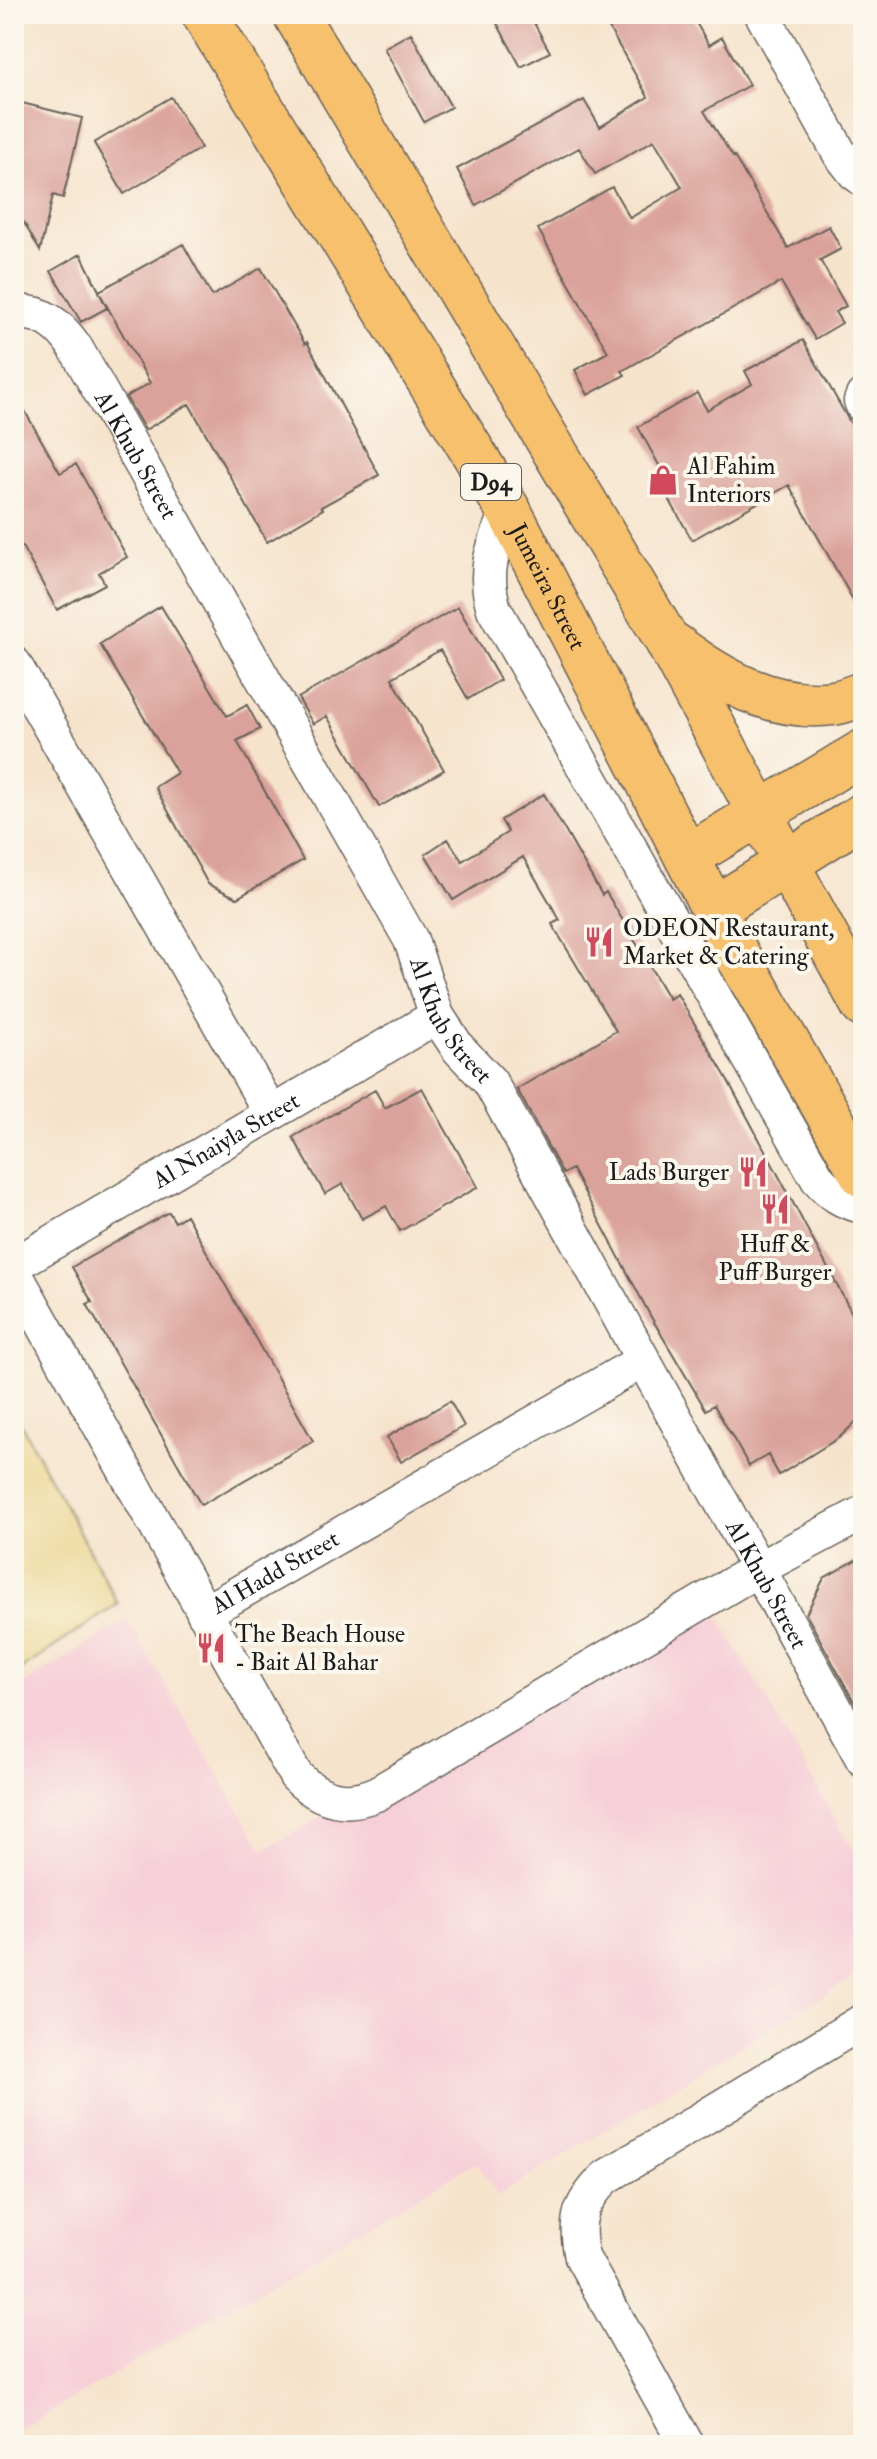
<svg xmlns="http://www.w3.org/2000/svg" width="877" height="2459" viewBox="0 0 877 2459" font-family="'IM FELL Double Pica',serif">
<style>
.built{fill:#f6cfd8}
.sand{fill:#eeda9e;stroke:#857b5d;stroke-width:2}
.building{fill:#daa29a}
.lines{fill:none;stroke-linecap:round;stroke-linejoin:round}
.minor-casing{stroke:#68625a;stroke-width:37}
.major-casing{stroke:#68625a;stroke-width:47}
.minor{stroke:#fff;stroke-width:34}
.major{stroke:#f7c06c;stroke-width:44}
.labels{text-anchor:middle;stroke-width:8;stroke-linejoin:round;paint-order:stroke}
.shield{fill:#fbf7ec;stroke:#5f5e5a;stroke-width:2}
.shield-label{font-size:22px;font-weight:bold;fill:#1c1c1c}
.street-label{font-size:24px;fill:#1c1c1c;stroke:#fbf7ec}
.poi-label{font-size:24px;fill:#1c1c1c;stroke:#fbf7ec;text-anchor:start}
</style>
<rect width="100%" height="100%" fill="#fbf7ec"/>
<filter id="ink" filterUnits="userSpaceOnUse"><feTurbulence type="fractalNoise" baseFrequency=".0125" numOctaves="2"/><feDisplacementMap in="SourceGraphic" scale="16" xChannelSelector="R" yChannelSelector="G"/><feConvolveMatrix kernelMatrix="1 2 1 2 8 2 1 2 1" color-interpolation-filters="sRGB"/></filter>
<filter id="wash" filterUnits="userSpaceOnUse"><feTurbulence type="fractalNoise" baseFrequency=".006" numOctaves="4" result="noise"/><feDisplacementMap in="SourceGraphic" scale="32" xChannelSelector="R" yChannelSelector="G"/><feGaussianBlur stdDeviation="1.8" result="paint"/><feColorMatrix in="noise" values="0 0 0 0 0 0 0 0 0 0 0 0 0 0 0 0 0 1.4 0 .05"/><feComposite in="paint" operator="in"/></filter>
<g filter="url(#wash)">
<rect width="100%" height="100%" fill="#f6e3cc"/>
<path class="built" d="M709 1600 863 1867V1971L498 2196 476 2162 17 2431 14 2427V1690L127 1620 263 1850Z"/>
<path class="sand" d="M14 1411 118 1604 14 1674Z"/>
<g id="blocks">
<path class="building" d="M492 14H529L550 52 521 67Z
M601 14H691L709 45 722 37 749 85 704 111 733 157 734 156 788 248 829 226 841 249 820 260 846 306 835 312 842 323 815 339 781 282 622 371 625 375 588 395 575 370 608 352 538 229 612 187 630 218 682 187 654 140 595 174 579 148 476 205 457 169 584 100 600 127 648 97Z
M411 33 451 107 424 122 384 48Z
M171 97 201 148 124 194 94 143Z
M14 101 82 118 63 198 53 195 40 251 14 205Z
M183 244 212 296 261 268 305 344 307 342 379 475 321 507 323 509 267 542 189 404 145 430 126 397 150 383 99 292 107 308 81 322 51 271 81 254 99 291Z
M803 340 863 445V618L789 485 692 540 664 490 671 487 638 427 697 393 707 410 752 384 745 371Z
M14 392 60 473 76 464 127 557 99 573 105 584 57 610 14 532Z
M161 606 227 716 247 705 260 729 237 741 303 860 237 898 208 884 155 787 177 773 100 644Z
M458 607 500 680 468 699 440 650 392 678 444 770 379 807 327 716 313 724 298 698Z
M544 794 602 895 606 892 669 999 677 994 726 1077 863 1334V1415L840 1437 779 1475 768 1455 749 1466 714 1405 706 1410 651 1317 572 1169 563 1174 517 1089 616 1031 552 924 560 920 523 857 453 900 425 854 448 839 462 861 508 832 501 820Z
M422 1088 478 1187 400 1231 386 1206 362 1219 343 1184 325 1194 293 1137 375 1090 385 1108Z
M169 1212 175 1222 186 1215 313 1441 201 1505 87 1304 92 1302 72 1267Z
M450 1401 464 1426 401 1462 387 1437Z
M863 1556V1718L806 1614 824 1578Z"/>
</g>
</g>
<g filter="url(#ink)">
<use href="#blocks" fill-opacity="0" stroke="#68625a" stroke-width="2"/>
<g class="lines">
<g class="minor-casing">
<g id="minor">
<path d="M762 14 840 154 855 173 863 179"/>
<path id="s1" d="M14 313C42 310 60 325 75 347L411 940 437 1016 458 1048 490 1082 863 1759"/>
<path d="M863 396 861 401 863 406"/>
<path d="M509 511C493 547 482 570 494 609L818 1179C831 1194 843 1202 863 1206"/>
<path d="M14 664 271 1113"/>
<path id="s2" d="M14 1265 437 1016"/>
<path d="M14 1272 296 1776C319 1799 345 1807 376 1794L758 1569 863 1513"/>
<path id="s3" d="M204 1613 642 1361"/>
<path d="M687 2445 582 2257C574 2220 579 2204 606 2177L863 2021"/>
</g>
</g>
<g class="major-casing">
<g id="major">
<path id="s4" d="M204 14 509 511 734 949 863 1175"/>
<path d="M295 14 666 639 863 1005"/>
<path d="M674 645C719 679 773 711 833 703 843 702 853 697 863 694"/>
<path d="M687 857 863 752"/>
<path d="M714 909 863 815"/>
</g>
</g>
<use href="#minor" class="minor"/>
<use href="#major" class="major"/>
</g>
</g>
<defs>
<g id="shop-bare" transform="scale(2.4)"><path d="M-5-2.5h2.3a2.7 3.5 0 0 1 5.4 0H5L5.5 6h-11ZM-1.5-2.5h3a1.5 2.3 0 0 0-3 0Z" fill="#d1495b" stroke="#fbf7ec" stroke-width="2.5" paint-order="stroke"/></g>
<g id="restaurant-bare" transform="scale(2.4)"><path d="M-5-6h1v4h1v-4h1v4h1v-4h1v5L-1.5 .5V6h-2V.5L-5-1ZM5-6V6H3V1.5H1.5Q1.5-4 5-6Z" fill="#d1495b" stroke="#fbf7ec" stroke-width="2.5" paint-order="stroke"/></g>
</defs>
<g fill-rule="evenodd">
<use href="#shop-bare" x="663" y="480"/>
<use href="#restaurant-bare" x="599" y="942"/>
<use href="#restaurant-bare" x="753" y="1172"/>
<use href="#restaurant-bare" x="775" y="1209"/>
<use href="#restaurant-bare" x="211" y="1648"/>
</g>
<g class="labels">
<rect class="shield" x="461" y="464" width="60" height="36" rx="6"/>
<g class="shield-label">
<text x="491" y="490">D94</text>
</g>
<g class="street-label">
<text dy="8" stroke="none"><textPath href="#s1" startOffset="198">Al Khub Street</textPath></text>
<text dy="8" stroke="none"><textPath href="#s4" startOffset="668">Jumeira Street</textPath></text>
<text dy="8" stroke="none"><textPath href="#s1" startOffset="846">Al Khub Street</textPath></text>
<text dy="8" stroke="none"><textPath href="#s2" startOffset="246">Al Nnaiyla Street</textPath></text>
<text dy="8" stroke="none"><textPath href="#s3" startOffset="82">Al Hadd Street</textPath></text>
<text dy="8" stroke="none"><textPath href="#s1" startOffset="1494">Al Khub Street</textPath></text>
</g>
<g class="poi-label">
<text x="687" y="474">Al Fahim<tspan x="687" dy="28">Interiors</tspan></text>
<text x="623" y="936">ODEON Restaurant,<tspan x="623" dy="28">Market &amp; Catering</tspan></text>
<text x="729" y="1180" text-anchor="end">Lads Burger</text>
<text x="775" y="1252" text-anchor="middle">Huff &amp;<tspan x="775" dy="28">Puff Burger</tspan></text>
<text x="235" y="1642">The Beach House<tspan x="235" dy="28">- Bait Al Bahar</tspan></text>
</g>
</g>
<rect width="877" height="2459" fill="none" stroke="#fbf7ec" stroke-width="48"/>
</svg>
